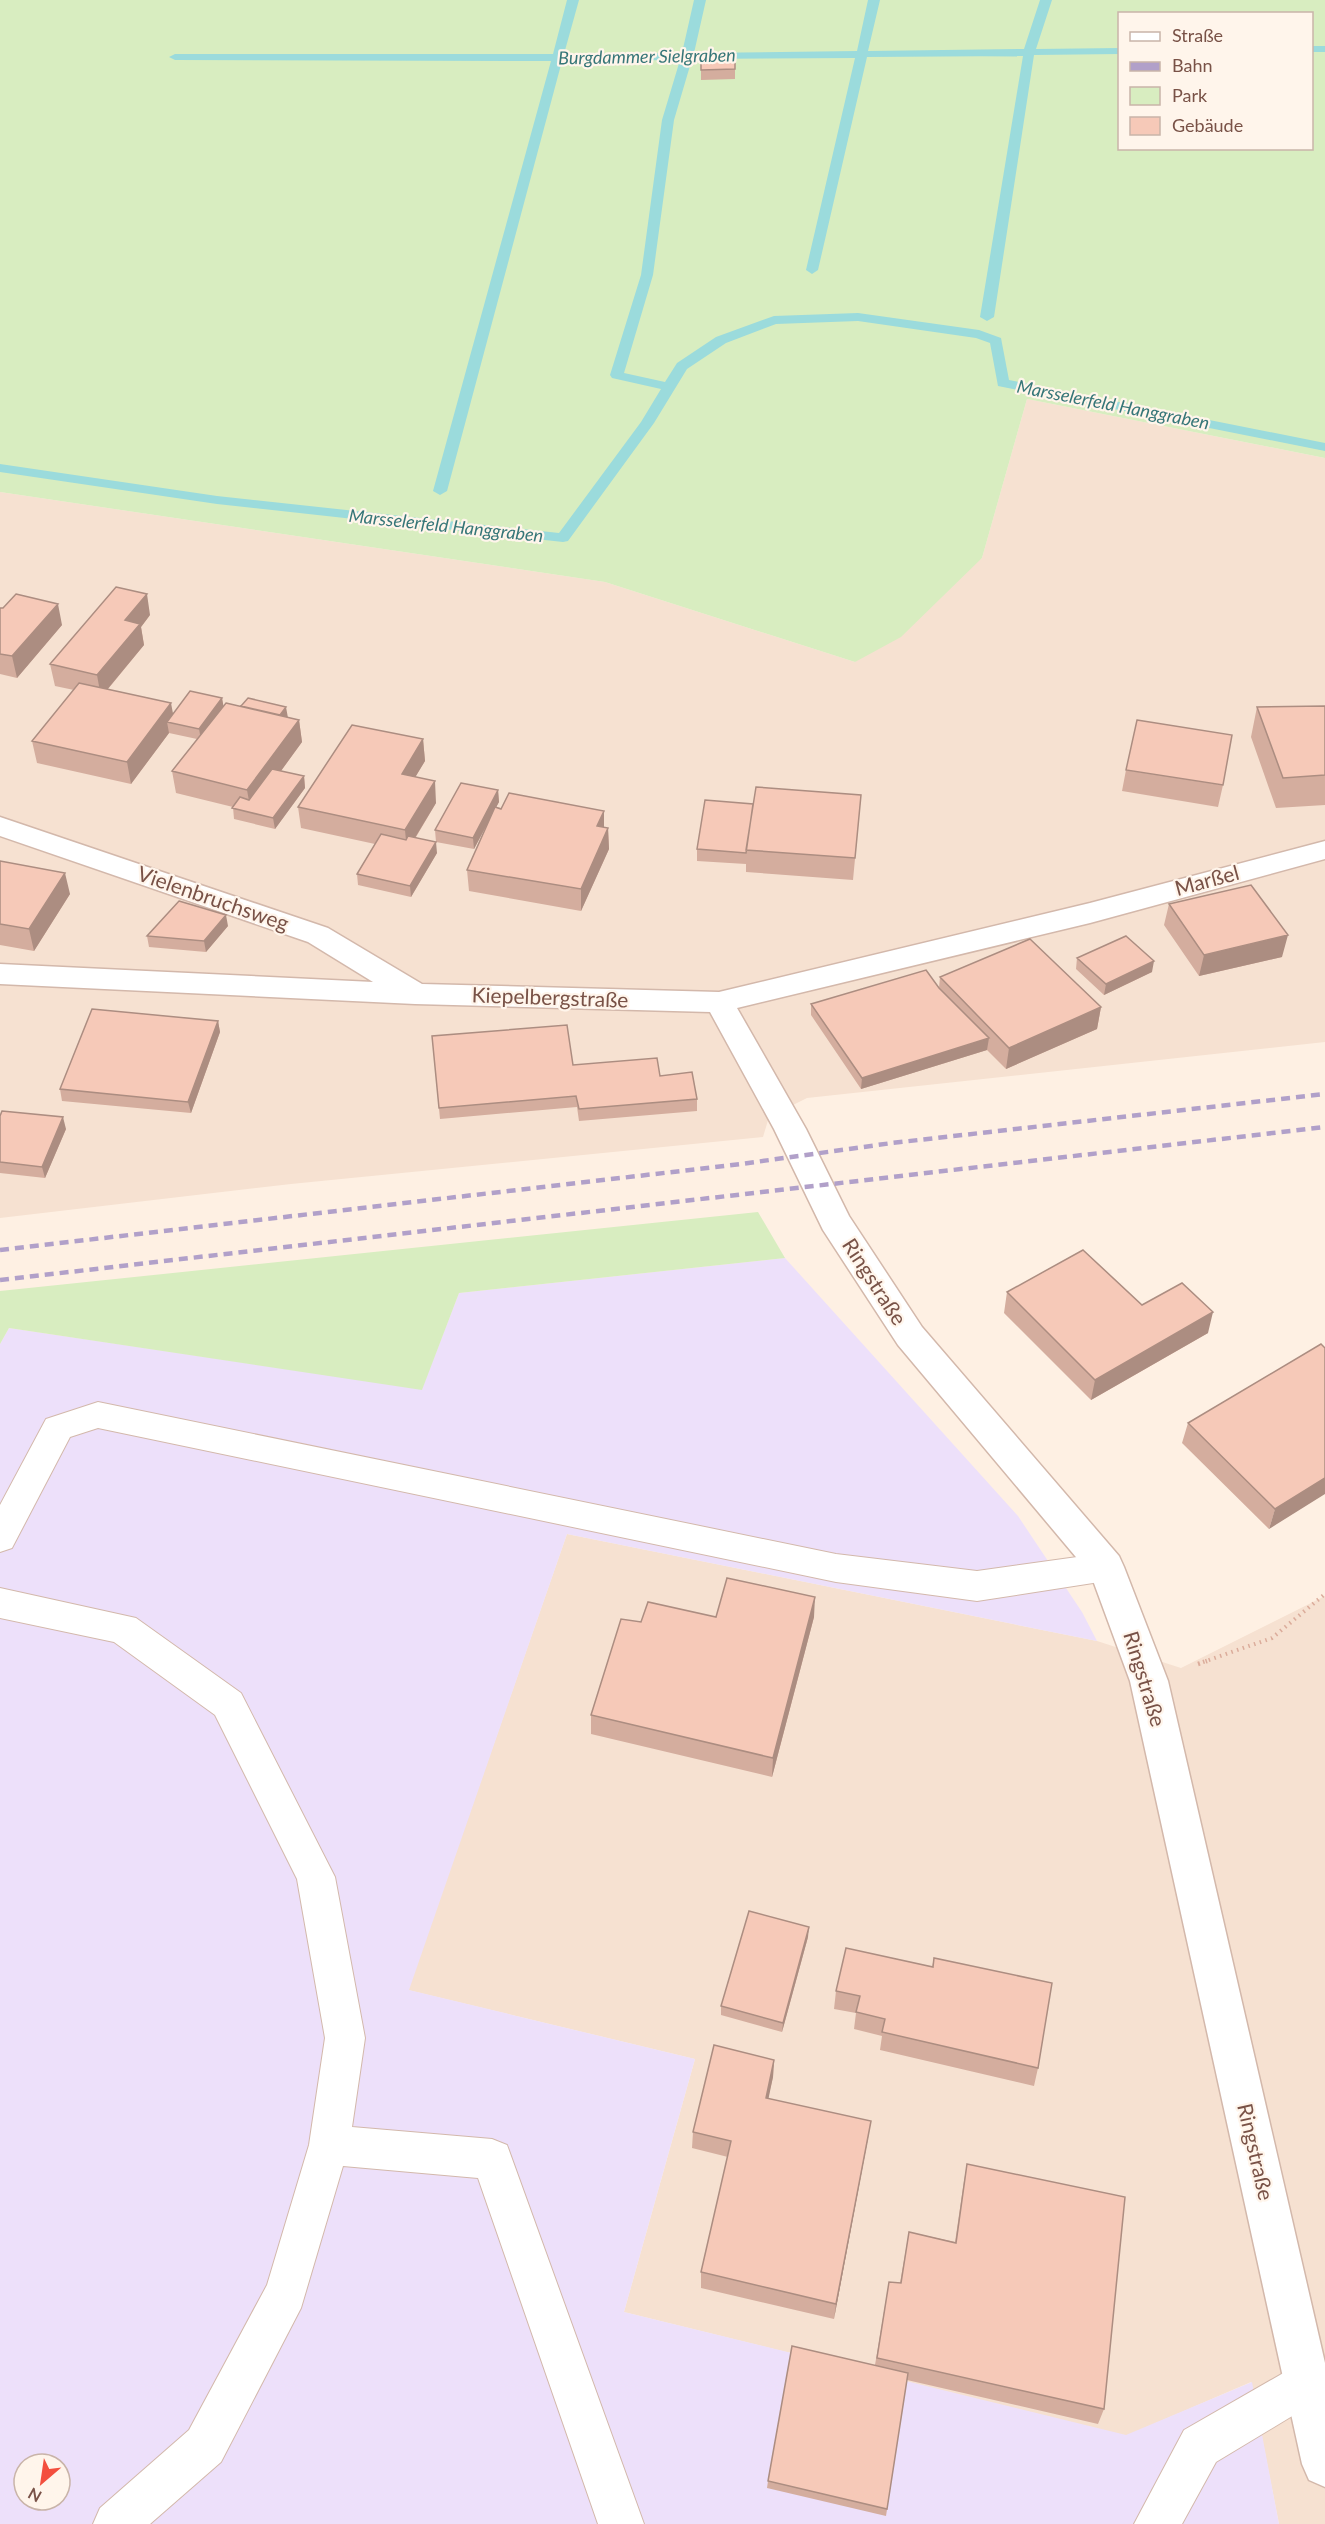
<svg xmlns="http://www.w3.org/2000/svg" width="1325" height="2524" viewBox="0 0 1325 2524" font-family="Lato,sans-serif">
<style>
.residential{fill:#f6e1d1}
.education{fill:#ede0fa;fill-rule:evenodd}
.green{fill:#d8edc0;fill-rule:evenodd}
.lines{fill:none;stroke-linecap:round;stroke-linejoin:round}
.stream{fill:#9bdbdc;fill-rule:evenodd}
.service-casing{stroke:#d3b8ab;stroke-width:2}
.minor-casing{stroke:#d3b8ab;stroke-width:3}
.path-far1{stroke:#dbac9b;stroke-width:4;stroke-dasharray:1.5 4.5;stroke-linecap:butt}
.path{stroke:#dbac9b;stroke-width:4.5;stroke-dasharray:2 6;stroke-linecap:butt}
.service{fill:#fff;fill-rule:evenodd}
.minor{fill:#fff;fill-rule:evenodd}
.rail{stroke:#b1a0c9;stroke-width:4.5;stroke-dasharray:9 6;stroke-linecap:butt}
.wall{fill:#d4ad9e}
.shaded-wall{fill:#ac8d81}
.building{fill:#f6c9b8;stroke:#ac8d81;stroke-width:1.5}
.labels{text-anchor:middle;stroke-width:4.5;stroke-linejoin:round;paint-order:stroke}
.far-water-label{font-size:18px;font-style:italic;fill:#367678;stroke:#fff5eb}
.street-label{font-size:21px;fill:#795247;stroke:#fff5eb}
</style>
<rect width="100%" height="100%" fill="#fef0e3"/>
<path class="residential" d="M1027 399 1325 458V1042L807 1098 769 1117 763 1137 291 1184 0 1218V492L605 582 855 662 982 558Z
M567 1534 1097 1641 1181 1668 1325 1596V2524H1279L1251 2382 1126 2436 624 2312 695 2059 408 1990Z"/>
<path class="education" d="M785 1258 1018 1516 1082 1612 1097 1641 567 1534 409 1990 695 2059 624 2312 1126 2435 1252 2382 1279 2524H0V1344L9 1328 422 1389 459 1293ZM24 2464H60V2500H24Z"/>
<path class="green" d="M0 0H1325V458L1027 399 982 558 901 637 855 662 605 582 0 492ZM1120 14H1312V148H1120Z
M758 1212 785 1258 459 1293 422 1390 9 1328 0 1344V1291Z"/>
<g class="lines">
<path class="stream" d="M567 0H579L564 54 682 53 694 0H706L694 53 857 51 868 0H880L868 51 1024 49 1040 0H1052L1036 49 1120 48V54L1034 55 994 317 987 321 980 317 1023 56 867 57 818 270 812 274 806 270 855 58 692 59 674 120 653 275 624 373 665 382 677 363 716 337 774 316 858 313 979 330 1001 338 1009 380 1325 443V451L998 386 990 343 976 338 858 321 776 324 726 343 687 369 654 423 568 541 563 542 217 504 0 472V464L217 496 559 533 641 422 661 389 612 378 610 375 641 275 662 120 680 60 562 61 447 491 440 495 433 491 551 61 175 60 169 57 175 54H553Z
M1312 46H1325V52H1312Z"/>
<g class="service-casing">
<path id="service" d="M98 1402 836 1554 977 1571 1106 1553 1118 1557 1123 1567 1118 1577 1106 1581 977 1601 836 1582 98 1428 70 1437 12 1548 0 1552V1505L46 1419Z
M0 1588 136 1618 241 1693 335 1877 365 2038 352 2127 492 2139 507 2145 644 2524H598L478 2178 343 2166 301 2308 221 2462 150 2524H93L100 2508 189 2430 267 2285 309 2145 325 2038 297 1879 215 1715 114 1642 0 1618Z
M1307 2361 1322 2368C1325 2377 1325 2389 1322 2398L1216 2462 1182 2524H1134L1184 2430 1292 2368Z"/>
</g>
<g class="minor-casing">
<path id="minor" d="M0 817 328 928 422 984 719 992 1090 903 1325 841V859L1090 923 737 1008 806 1129 849 1216 922 1327 1119 1556 1124 1567 1168 1681 1325 2363V2487L1309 2480 1302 2464 1130 1681 1091 1575 898 1345 823 1230 774 1129 710 1012 415 1004 0 984V964L373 982 308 942 0 836Z"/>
</g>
<path class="path-far1" d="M1203 1662 1272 1638 1325 1594"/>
<path class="path" d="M1198 1664 1207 1661"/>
<use href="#service" class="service"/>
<use href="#minor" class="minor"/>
<path class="rail" d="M0 1250 741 1164 892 1143 1325 1094
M0 1280 1325 1127"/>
</g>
<path class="wall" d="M701 61H735V79L701 80Z
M0 608 62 625 17 678 0 674Z
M150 615 141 627 144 645 108 689 173 713 222 698 223 706 299 720 302 742 281 771 304 776 305 788 275 829 234 819 233 807 176 793 172 771 197 739 169 733 131 784 37 763 32 741 74 690 55 686 50 664Z
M1325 706V805L1276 808 1251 737 1257 707Z
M423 739 425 761 415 777 436 803 416 837 437 853 411 897 358 885 357 874 375 844 301 828 298 807Z
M1126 770 1223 785 1218 807 1122 791Z
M498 790 499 802 496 807 608 828 609 849 581 911 469 891 467 870 491 816 474 849 436 842 435 830Z
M861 795 853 880 746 872V864L697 861V849L753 804Z
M0 861 70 894 34 951 0 945Z
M1169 904 1282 957 1199 976 1164 925Z
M228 926 206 952 149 947 147 936Z
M1077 958 1152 972 1104 995 1076 969Z
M940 977 1101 1007 1097 1029 1006 1069 987 1050 861 1089 811 1015V1004L939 988Z
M218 1021 220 1032 191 1113 62 1101 60 1089Z
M432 1036 573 1065 660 1076 697 1099V1111L579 1121 577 1107 440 1119Z
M0 1116 66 1129 45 1178 0 1173Z
M1007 1292 1208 1333 1091 1400 1004 1313Z
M1325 1348 1269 1529 1182 1443 1188 1423Z
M716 1617H814L772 1777 591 1734V1715L641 1622Z
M808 1937 782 2032 721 2015V2006Z
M934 1958 1038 2068 1034 2086 880 2050 882 2036 854 2029 856 2013 834 2009 836 1991 932 1967Z
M774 2060 773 2077 768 2098 868 2138 834 2319 701 2288V2272L728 2157 692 2148 693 2132Z
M967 2164 1104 2409 1098 2424 907 2380 886 2516 767 2488 768 2481 875 2365 889 2282 900 2283 909 2232 955 2242 964 2181Z"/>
<path class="shaded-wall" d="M147 594 150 615 141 627 144 645 101 697 97 675 125 620Z
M58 604 62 625 17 678 12 656Z
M222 698 224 709 201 740 199 729Z
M171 703 175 724 167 722 169 733 131 784 127 762Z
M286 707 288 718 273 724Z
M299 720 302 742 251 812 247 790Z
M423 739 425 761 404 796 402 774Z
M304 776 305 788 275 829 273 818Z
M435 781 436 803 407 851 405 830Z
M498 790 499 802 474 849 473 838Z
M604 811V832L597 826Z
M608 828 609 849 581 911V889Z
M436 842 437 853 411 897 410 886Z
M65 873 70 894 34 951 29 929Z
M226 915 228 926 206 952 204 941Z
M1288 935 1282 957 1199 976 1204 955Z
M1154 961 1152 972 1104 995 1106 984Z
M1101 1007 1097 1029 1006 1069 1009 1048Z
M218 1021 220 1032 191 1113 188 1102Z
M989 1038 987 1050 861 1089 862 1078Z
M63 1117 66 1129 45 1178 42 1167Z
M1213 1312 1208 1333 1091 1400 1095 1380Z
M1325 1478V1494L1269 1529 1275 1509Z
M815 1597 814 1617 772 1777 773 1758Z
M809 1927 808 1937 782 2032 783 2023Z
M774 2060 773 2077 765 2115 766 2098Z
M871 2121 868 2138 834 2319 836 2304Z"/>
<path class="building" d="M701 61H735V69L701 70Z
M116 587 147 594 125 620 140 624 97 675 50 664Z
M16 594 58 604 12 656 0 654V608H3Z
M79 683 171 703 127 762 32 741Z
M190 691 222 698 199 729 167 722Z
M248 698 286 707 280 715 241 706Z
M226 703 299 720 247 790 172 771Z
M1325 706V775L1283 778 1257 707Z
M1137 720 1232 735 1223 785 1126 770Z
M352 725 423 739 402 774 435 781 405 830 298 807Z
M272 769 304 776 273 818 232 808 240 797 249 800Z
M461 783 498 790 473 838 435 830Z
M756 787 861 795 855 858 746 850Z
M509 793 604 811 597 826 608 828 581 889 467 870 495 807 501 809Z
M705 800 753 804 746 853 697 849Z
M381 834 406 840 408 836 436 842 410 886 357 874Z
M0 861 65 873 29 929 0 924Z
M1251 885 1288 935 1204 955 1169 904Z
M179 901 226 915 204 941 147 936Z
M1126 936 1154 961 1106 984 1077 958Z
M1030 939 1101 1007 1009 1048 940 977Z
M926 970 939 988 989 1038 862 1078 811 1004Z
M92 1009 218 1021 188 1102 60 1089Z
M567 1025 573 1065 657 1058 660 1076 692 1072 697 1099 579 1109 576 1096 439 1108 432 1036Z
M2 1111 63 1117 42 1167 0 1162V1116Z
M1083 1250 1142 1305 1182 1283 1213 1312 1095 1380 1007 1292Z
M1321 1344 1325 1348V1478L1275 1509 1188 1423Z
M727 1578 815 1597 773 1758 591 1715 621 1619 641 1622 648 1602 716 1617Z
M749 1911 809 1927 783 2023 721 2006Z
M846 1948 933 1967 934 1958 1052 1983 1038 2068 882 2032 885 2019 856 2012 860 1996 836 1991Z
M714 2045 774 2060 766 2098 871 2121 836 2304 701 2272 731 2141 693 2132Z
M967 2164 1125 2197 1104 2409 877 2358 889 2282 901 2283 909 2232 956 2243Z
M792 2346 908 2373 887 2509 768 2481Z"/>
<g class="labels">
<g class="far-water-label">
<text transform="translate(647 57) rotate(-1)" y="6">Burgdammer Sielgraben</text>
<text transform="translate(1113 405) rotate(11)" y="6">Marsselerfeld Hanggraben</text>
<text transform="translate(446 526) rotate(6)" y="6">Marsselerfeld Hanggraben</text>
</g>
<g class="street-label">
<text transform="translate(1207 881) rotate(-15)" y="7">Marßel</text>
<text transform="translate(213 899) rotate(19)" y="7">Vielenbruchsweg</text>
<text transform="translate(550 998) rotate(2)" y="7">Kiepelbergstraße</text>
<text transform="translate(874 1282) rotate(57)" y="7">Ringstraße</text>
<text transform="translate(1144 1679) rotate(73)" y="7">Ringstraße</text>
<text transform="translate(1255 2152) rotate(77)" y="7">Ringstraße</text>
</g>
</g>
<rect x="1118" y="12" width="195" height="138" fill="#fff5eb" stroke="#c9b4a9" stroke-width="1.5"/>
<rect x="1130" y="32" width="30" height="9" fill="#ffffff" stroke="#c9b4a9" stroke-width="1.5"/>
<text x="1172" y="42" font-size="18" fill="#795247">Straße</text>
<rect x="1130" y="62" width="30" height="9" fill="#b1a0c9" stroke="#c9b4a9" stroke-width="1.5"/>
<text x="1172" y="72" font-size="18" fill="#795247">Bahn</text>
<rect x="1130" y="87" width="30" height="18" fill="#d8edc0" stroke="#c9b4a9" stroke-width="1.5"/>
<text x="1172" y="102" font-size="18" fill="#795247">Park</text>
<rect x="1130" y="117" width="30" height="18" fill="#f6c9b8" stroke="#c9b4a9" stroke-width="1.5"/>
<text x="1172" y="132" font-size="18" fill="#795247">Gebäude</text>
<g transform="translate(42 2482) rotate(209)"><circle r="28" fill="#fff5eb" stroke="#c9b4a9" stroke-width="1.5"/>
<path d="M0-4.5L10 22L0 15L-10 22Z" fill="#f34f3e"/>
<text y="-9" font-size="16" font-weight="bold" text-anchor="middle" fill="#795247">N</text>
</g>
</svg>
